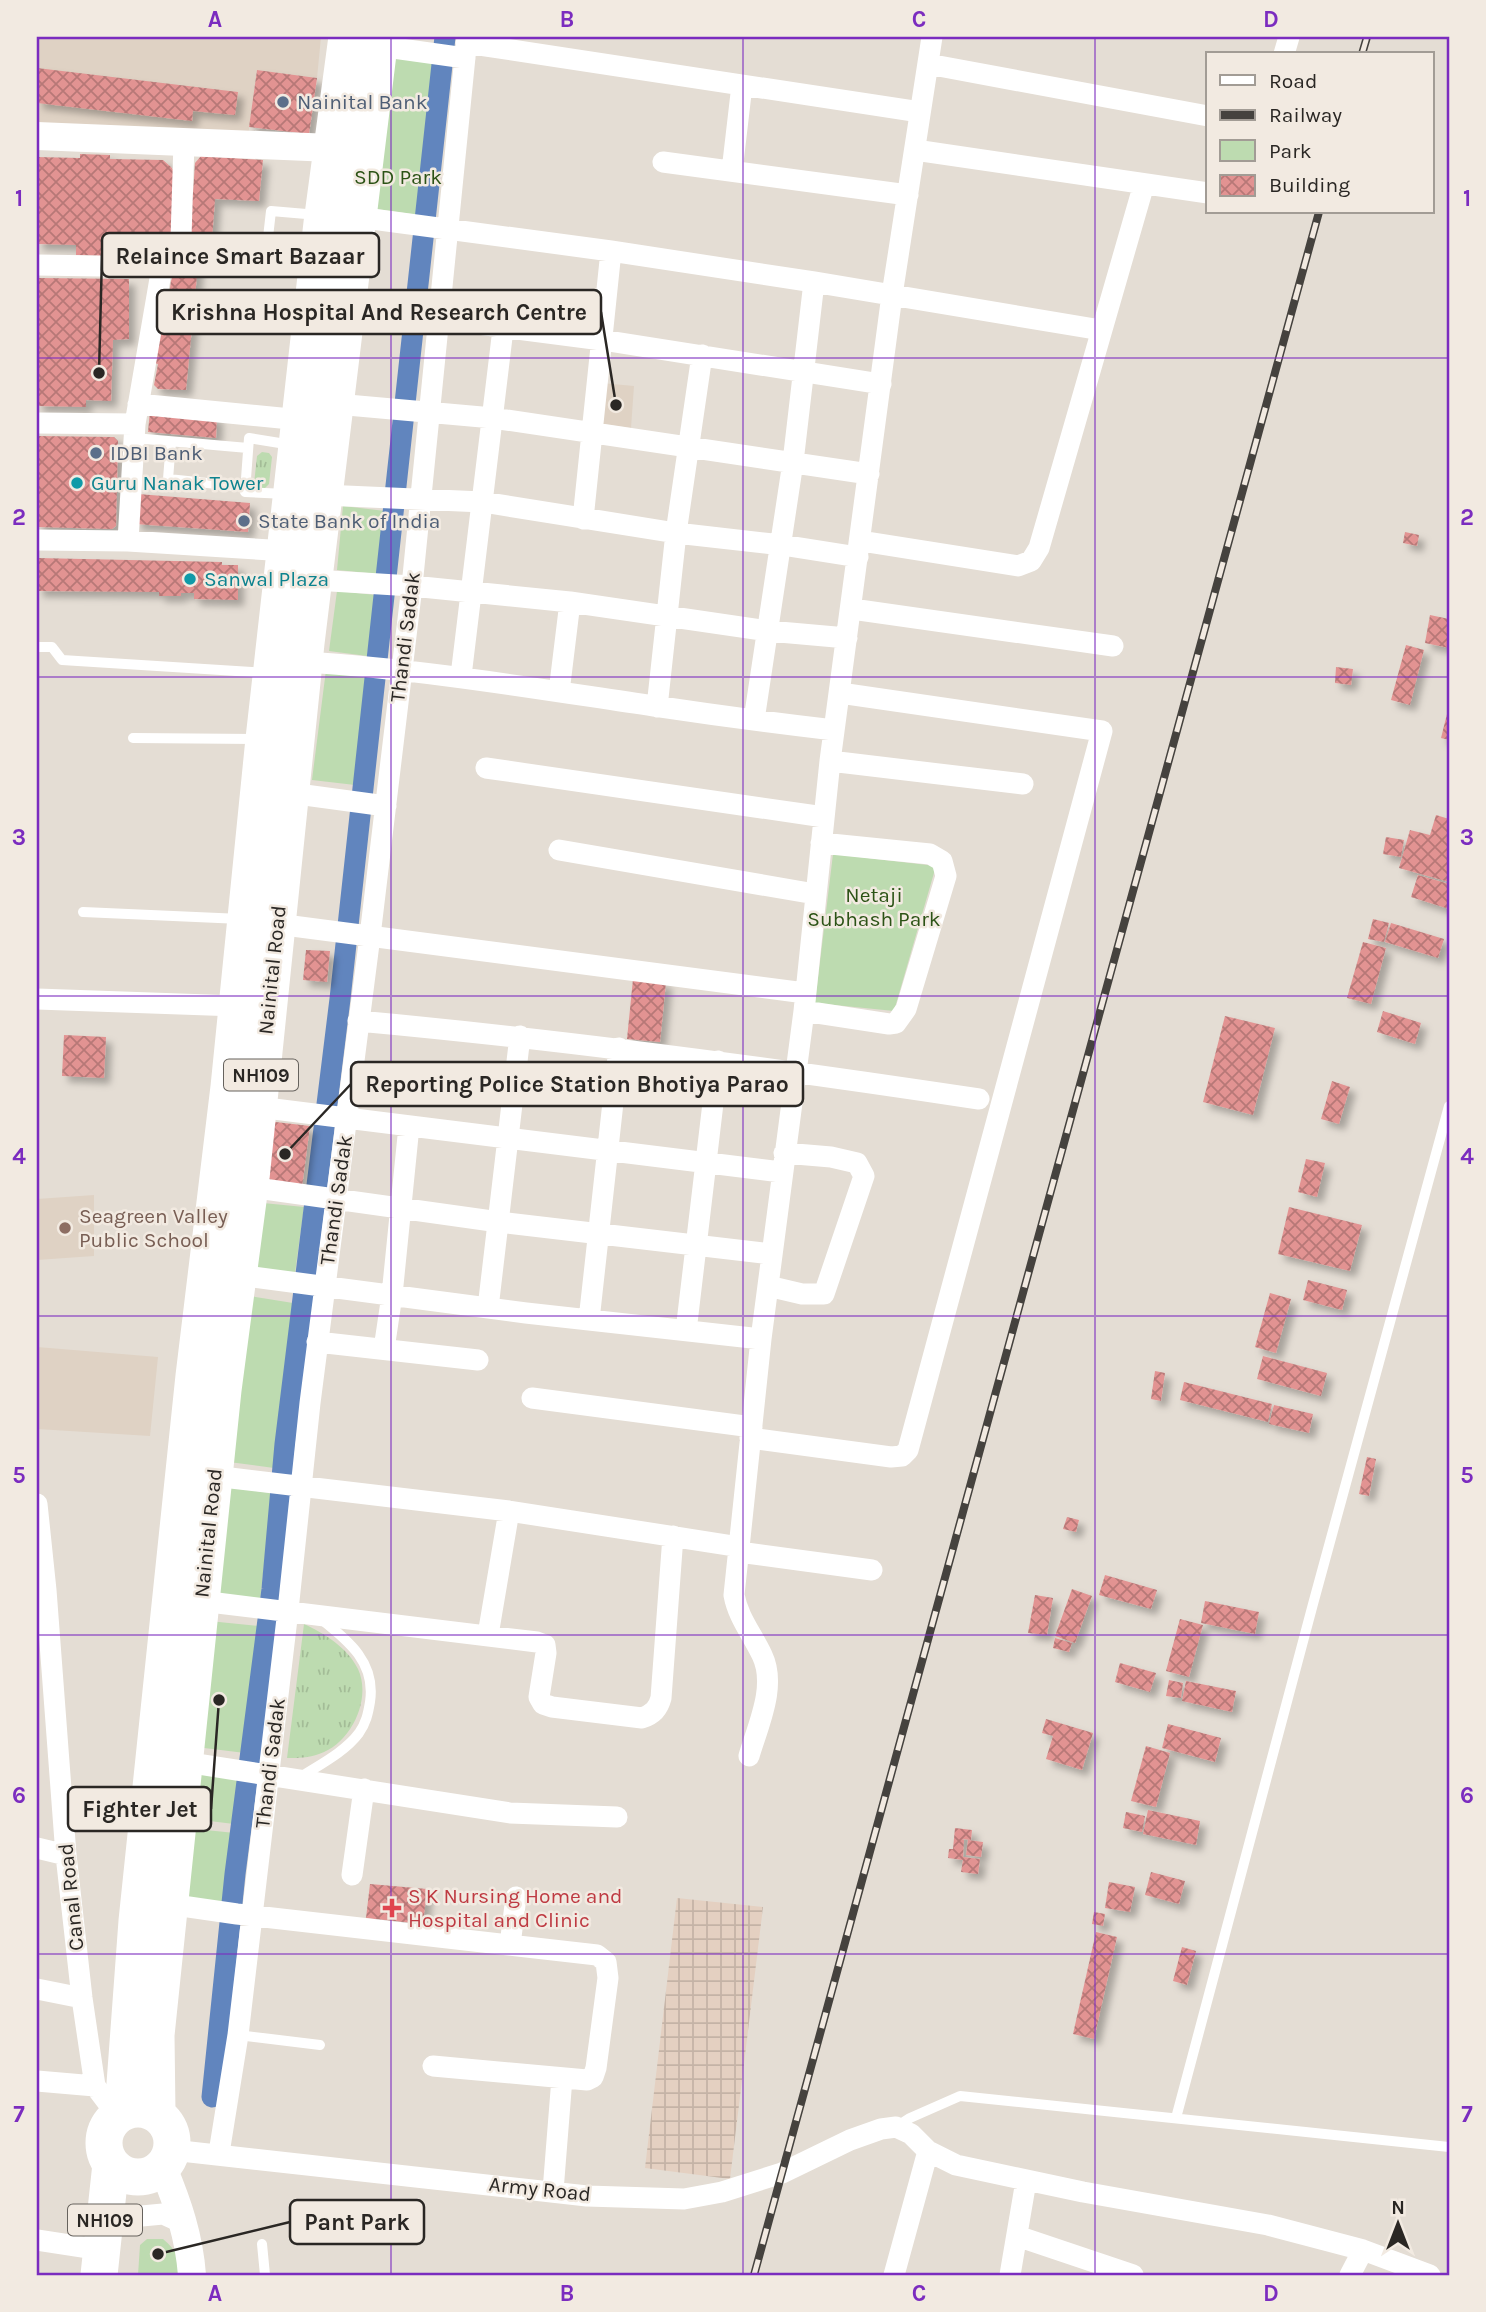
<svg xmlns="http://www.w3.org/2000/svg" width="1486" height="2312" viewBox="0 0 1486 2312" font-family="Karla,sans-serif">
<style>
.industrial{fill:url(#industrial-grid)}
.built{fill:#dfd2c4}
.grass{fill:url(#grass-tufts)}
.green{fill:#bddbb0}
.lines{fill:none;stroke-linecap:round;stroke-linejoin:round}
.canal{stroke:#6185be;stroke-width:21}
.building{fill:url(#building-cross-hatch);filter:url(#shadow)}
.lane{stroke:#fff;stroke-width:10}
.street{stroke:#fff;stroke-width:21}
.secondary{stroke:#fff;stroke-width:28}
.highway{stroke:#fff;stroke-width:37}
.rail-casing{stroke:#45423e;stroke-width:8}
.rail{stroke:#f2eae1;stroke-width:5;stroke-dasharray:16;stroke-linecap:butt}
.grid{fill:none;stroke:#7b2cbf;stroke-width:2;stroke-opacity:0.55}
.service-dot{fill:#5c6f8a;stroke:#f2eae1;stroke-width:2.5}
.culture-dot{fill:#0f9aa8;stroke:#f2eae1;stroke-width:2.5}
.education-dot{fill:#8d6e63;stroke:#f2eae1;stroke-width:2.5}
.health-dot{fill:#e0444e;stroke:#f2eae1;stroke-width:2.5}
.labels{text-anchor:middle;stroke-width:5;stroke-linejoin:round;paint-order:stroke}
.shield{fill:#f2eae1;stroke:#66625d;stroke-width:2}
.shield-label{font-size:19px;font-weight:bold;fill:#2a2724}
.service-label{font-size:21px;fill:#4e5e75;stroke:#f2eae1;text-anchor:start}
.park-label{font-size:21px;fill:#2c5316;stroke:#f2eae1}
.culture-label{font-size:21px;fill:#0d838f;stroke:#f2eae1;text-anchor:start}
.street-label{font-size:21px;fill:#2a2724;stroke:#f2eae1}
.education-label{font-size:21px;fill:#785e54;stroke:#f2eae1;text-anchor:start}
.health-label{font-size:21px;fill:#be3a42;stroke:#f2eae1;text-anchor:start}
.leader{fill:none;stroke:#2a2724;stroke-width:2.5}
.callout-dot{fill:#2a2724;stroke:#f2eae1;stroke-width:2.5}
.callout{fill:#f2eae1;stroke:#2a2724;stroke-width:2.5}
.callout-label{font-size:23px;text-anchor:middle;font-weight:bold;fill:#2a2724}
.neatline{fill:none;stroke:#7b2cbf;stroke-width:2.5}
.grid-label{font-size:23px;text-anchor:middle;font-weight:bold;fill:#7b2cbf}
</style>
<defs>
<pattern id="industrial-grid" width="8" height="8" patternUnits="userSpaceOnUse" patternTransform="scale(1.75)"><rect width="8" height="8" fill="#e4d0c1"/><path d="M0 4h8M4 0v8" fill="none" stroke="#c4b3a6"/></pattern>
<pattern id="grass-tufts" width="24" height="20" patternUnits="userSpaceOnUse" patternTransform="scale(1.75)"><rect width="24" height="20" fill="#bddbb0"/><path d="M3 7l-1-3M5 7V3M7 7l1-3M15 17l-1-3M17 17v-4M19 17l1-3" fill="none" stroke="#a3bc97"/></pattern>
<pattern id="building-cross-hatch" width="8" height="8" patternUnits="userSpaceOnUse" patternTransform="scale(1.75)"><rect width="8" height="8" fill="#e29392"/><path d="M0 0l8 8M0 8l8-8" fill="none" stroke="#b77877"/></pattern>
<filter id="shadow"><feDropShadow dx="6" dy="6" stdDeviation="3.5" flood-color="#0004"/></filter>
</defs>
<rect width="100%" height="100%" fill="#e4ddd4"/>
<path class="industrial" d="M677 1898 763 1907 730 2179 645 2168Z"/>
<path class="built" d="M37 37H321L317 78 257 70 248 136 37 130Z
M602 383 634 386 631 428 596 423Z
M94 1195V1256L37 1260V1199Z
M37 1347 158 1357 150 1436 37 1429Z"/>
<path class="grass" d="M262 452 269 453 272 457 269 484 264 489 254 484 257 456Z
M304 1624C324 1633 348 1648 358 1669 372 1699 351 1744 319 1754 309 1758 298 1758 287 1758Z"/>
<path class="green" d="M385 56 433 61 419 215 369 208Z
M343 506 385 511 379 574 337 570Z
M337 591 376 595 367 656 329 651Z
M326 670 370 676 355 785 312 780Z
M833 854 936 866 894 1011 815 1003Z
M263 1203 304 1207 295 1273 255 1269Z
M250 1296 293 1303 274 1468 229 1462Z
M224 1487 272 1493 260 1601 212 1597Z
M209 1621 259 1626 245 1753 196 1747Z
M191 1768 240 1776 234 1824 185 1818Z
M186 1828 235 1833 226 1904 177 1899Z
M147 2239H163C176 2250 181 2259 181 2275H138L140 2245Z"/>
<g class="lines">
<path class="canal" d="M212 2097 235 1874 272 1589 285 1444 340 999 445 37"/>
</g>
<path class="building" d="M37 68 238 92 235 115 193 111 192 121 37 103Z
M257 70 317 78 309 134 249 127Z
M80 154 110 155V159L163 160 171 167 178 177 176 235 169 243H104V256L76 255V245L37 244V157L80 158Z
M201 156 263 160 259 201 215 199 211 252 199 254 186 390 158 389 154 385 158 364 154 363 159 331H164L171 281 178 263 185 264 186 257 188 256 190 213 188 199 193 193 195 163Z
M37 278 129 279V339L113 340 111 401 86 400V407L37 406Z
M150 410 217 416 216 438 148 432Z
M37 436 114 437 118 441 116 526 112 529 37 527Z
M138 494 250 503 248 532 135 524Z
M1405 532 1419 535 1417 546 1403 543Z
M37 558 222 562V565H238V600L194 599V593H181V596H159V592L37 591Z
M1430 615 1449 619V648L1425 643Z
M1406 645 1424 650 1410 705 1391 700Z
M1336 667 1353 669 1351 685 1335 683Z
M1447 714 1449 715V740L1441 738Z
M1436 815 1449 819V882L1399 868 1410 830 1430 835Z
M1386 837 1404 840 1401 857 1383 854Z
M1418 875 1449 884V909L1411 897Z
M1373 919 1389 923 1384 942 1368 939Z
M1391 923 1444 939 1438 958 1385 942Z
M1363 942 1386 948 1371 1004 1347 998Z
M306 950 330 951 327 982 303 980Z
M633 979 666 982 660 1042 627 1039Z
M1383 1011 1421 1023 1415 1044 1377 1032Z
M1225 1016 1275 1028 1253 1115 1203 1102Z
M64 1035 106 1037 104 1078 62 1076Z
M1332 1081 1350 1087 1339 1124 1321 1119Z
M267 1121 310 1126 302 1187 260 1182Z
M1306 1159 1325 1163 1317 1197 1298 1192Z
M1289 1207 1362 1225 1350 1271 1278 1254Z
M1308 1280 1347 1290 1342 1310 1303 1300Z
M1270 1293 1291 1299 1276 1353 1255 1347Z
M1263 1356 1327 1373 1321 1396 1257 1379Z
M1155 1371 1165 1373 1161 1401 1151 1399Z
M1184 1382 1272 1404 1268 1422 1180 1400Z
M1274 1405 1313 1414 1309 1433 1269 1424Z
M1367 1457 1376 1459 1369 1496 1359 1494Z
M1067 1517 1079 1520 1076 1532 1063 1529Z
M1105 1575 1157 1590 1151 1609 1099 1595Z
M1072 1589 1092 1596 1075 1643 1055 1636Z
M1035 1595 1053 1598 1047 1635 1028 1633Z
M1205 1601 1259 1612 1255 1634 1201 1623Z
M1180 1619 1203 1625 1189 1677 1166 1671Z
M1055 1638 1072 1643 1069 1652 1053 1648Z
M1120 1663 1156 1673 1150 1692 1115 1682Z
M1169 1680 1183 1683 1181 1698 1166 1696Z
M1186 1681 1236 1691 1232 1712 1182 1701Z
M1046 1719 1093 1733 1082 1770 1046 1759 1053 1736 1042 1733Z
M1168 1724 1221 1738 1215 1762 1162 1748Z
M1146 1746 1170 1753 1156 1807 1131 1801Z
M1148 1810 1200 1821 1196 1845 1143 1834Z
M1126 1812 1145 1816 1142 1832 1123 1828Z
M955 1828 972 1830 971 1840 962 1839 964 1840 963 1857 980 1859 978 1874 961 1872 963 1860 948 1858 949 1849H953Z
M968 1840 983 1842 981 1857 966 1855Z
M1151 1872 1185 1881 1179 1904 1145 1895Z
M1109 1882 1135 1887 1130 1912 1105 1908Z
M370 1884 427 1889 423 1924 366 1918Z
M1094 1912 1105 1914 1103 1926 1092 1924Z
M1096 1932 1117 1937 1094 2039 1073 2034Z
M1182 1947 1196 1951 1187 1985 1173 1981Z"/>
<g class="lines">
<path class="lane" d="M312 252 267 246 271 211 318 215
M134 438 248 448
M171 442 168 479 246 487
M286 494 245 492 249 438 292 445
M37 647H52L62 660 266 673
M133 738 258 739
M83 912 241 919
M299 1778C319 1765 345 1752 359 1733 366 1723 368 1714 370 1702 376 1663 349 1641 321 1619
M238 2035 320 2045
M1176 2118 1313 1604 1449 1106
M896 2127 910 2118 960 2096 1449 2147
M262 2244 265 2275"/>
<path class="street" d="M466 43 920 112
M379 46 465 58
M1284 54 1289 37
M928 64 1208 116
M915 150 1208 193
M663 162 908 195
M732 171 742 85
M357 217 611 251 814 282 1101 330
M37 265 162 267
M345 311 407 315 602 340 881 384
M138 404 301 420
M336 404 493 418 869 474
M37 423 135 424
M323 495 483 502 676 533 782 545 858 557
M583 519 611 251
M37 540 128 541 287 551
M128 541 135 424 162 267 181 238 184 142
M861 541 1018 566 1031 561 1039 548 1144 184
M315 580 412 586 570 602 768 631 847 638
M852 609 1113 646
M304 662C422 669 538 689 654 706 714 715 774 723 834 730
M461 676 503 329
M559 692 570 602
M657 707 676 533 702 355
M754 720 793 462 814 282
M830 761 1023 784
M486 768 824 817
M290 793 386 806
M559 850 815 894
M277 924 805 993
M37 999 237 1006
M804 1011 889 1024 896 1023 906 1009 946 876 942 861 930 854 821 843
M358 1021C566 1040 773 1068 979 1099
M258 1107 781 1172
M250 1187 499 1222 772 1254
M238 1275 526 1313 761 1339
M768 1286 802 1294H824L864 1176 857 1163 831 1157 784 1153
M488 1308 520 1036
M589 1320 619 1048
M686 1331 718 1061
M317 1342 478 1360
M384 1349 392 1295 409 1126
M532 1398 752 1427
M750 1438 891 1457 902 1456 908 1450 1102 731 840 693
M214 1476 509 1511 740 1547
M37 1504 46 1590 66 1855 82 1998 95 2086 117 2115
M739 1552 872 1570
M201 1601 537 1642 545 1645 546 1653 539 1697 543 1704 552 1707 642 1718C653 1714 658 1709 661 1698L673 1536
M488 1635 509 1511
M749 1756C758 1725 777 1686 762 1655 752 1634 738 1617 734 1595L761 1339 804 1011 830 761 892 295 932 37
M185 1762 510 1813 617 1817
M37 1848 66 1855
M352 1875 364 1789
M168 1904 237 1914 597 1955 606 1962 608 1978 596 2068 593 2077 587 2080 433 2066
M510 1945 516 1897
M37 1989 82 1998
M37 2081 95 2086
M172 2150 587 2196 684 2199 722 2192 782 2173 850 2140 881 2129 896 2127 911 2134 928 2151 956 2165 1083 2192 1268 2225 1363 2250 1430 2275
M219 2153 238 2035 288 1610 310 1403 370 936 412 586 467 37
M553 2191 562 2078
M131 2217 163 2214 185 2224
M1017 2236 1133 2275
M37 2240 102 2250
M894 2275 928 2151
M1010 2275 1026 2181
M1350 2275 1363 2250"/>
<path class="secondary" d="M37 136 332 148
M163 2168C178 2204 189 2236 192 2275"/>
<path class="highway" d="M104 2143a34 34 0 1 1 68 0a34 34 0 1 1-68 0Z
M123 2111 137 1921 194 1376 229 1087 264 739 322 223 347 37
M157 2113 156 2035 223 1390 251 1178 306 643 380 37
M99 2275 111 2164"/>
<g class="rail-casing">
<path id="rail" d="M1362 54 1367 37
M754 2275 1319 212"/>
</g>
<use href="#rail" class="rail"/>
</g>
<path class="grid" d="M391 37V2275M743 37V2275M1095 37V2275M37 358H1449M37 677H1449M37 996H1449M37 1316H1449M37 1635H1449M37 1954H1449"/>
<g class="service-dot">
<circle cx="283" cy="102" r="7"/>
<circle cx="96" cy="453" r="7"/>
<circle cx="244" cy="521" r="7"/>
</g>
<g class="culture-dot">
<circle cx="77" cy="483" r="7"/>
<circle cx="190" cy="579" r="7"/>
</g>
<circle class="education-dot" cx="65" cy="1228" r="7"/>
<path class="health-dot" d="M388.5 1897.5h7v7h7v7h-7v7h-7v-7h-7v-7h7z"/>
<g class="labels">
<g class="shield">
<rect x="224" y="1059.5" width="74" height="31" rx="5"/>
<rect x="68" y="2204.5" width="74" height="31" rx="5"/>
</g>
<g class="shield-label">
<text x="261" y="1082">NH109</text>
<text x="105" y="2227">NH109</text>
</g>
<g class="service-label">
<text x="297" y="109">Nainital Bank</text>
<text x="110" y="460">IDBI Bank</text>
<text x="258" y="528">State Bank of India</text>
</g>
<g class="park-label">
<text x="398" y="184">SDD Park</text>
<text x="874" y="902">Netaji<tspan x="874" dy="24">Subhash Park</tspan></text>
</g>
<g class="culture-label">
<text x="91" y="490">Guru Nanak Tower</text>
<text x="204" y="586">Sanwal Plaza</text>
</g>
<g class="street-label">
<text transform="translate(405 637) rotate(-83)" y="7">Thandi Sadak</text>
<text transform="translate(272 970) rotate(-84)" y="7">Nainital Road</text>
<text transform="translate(336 1200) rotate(-82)" y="7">Thandi Sadak</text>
<text transform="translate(208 1533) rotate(-84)" y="7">Nainital Road</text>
<text transform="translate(270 1763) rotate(-83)" y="7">Thandi Sadak</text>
<text transform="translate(71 1897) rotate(-96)" y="7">Canal Road</text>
<text transform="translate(540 2189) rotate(6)" y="7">Army Road</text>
</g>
<g class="education-label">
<text x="79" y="1223">Seagreen Valley<tspan x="79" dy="24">Public School</tspan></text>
</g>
<g class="health-label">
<text x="408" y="1903">S K Nursing Home and<tspan x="408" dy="24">Hospital and Clinic</tspan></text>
</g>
</g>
<path class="leader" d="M99 373L102 255M616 405L601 312M285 1154L351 1084M219 1700L211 1809M158 2254L290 2222"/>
<g class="callout-dot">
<circle cx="99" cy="373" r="7"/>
<circle cx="616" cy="405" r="7"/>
<circle cx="285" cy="1154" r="7"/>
<circle cx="219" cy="1700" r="7"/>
<circle cx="158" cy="2254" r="7"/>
</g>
<g class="callout">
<rect x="102" y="233" width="277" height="44" rx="7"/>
<rect x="157" y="290" width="444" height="44" rx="7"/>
<rect x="351" y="1062" width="452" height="44" rx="7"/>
<rect x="68" y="1787" width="143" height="44" rx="7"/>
<rect x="290" y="2200" width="134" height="44" rx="7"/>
</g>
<g class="callout-label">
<text x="240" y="264">Relaince Smart Bazaar</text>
<text x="379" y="320">Krishna Hospital And Research Centre</text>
<text x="577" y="1092">Reporting Police Station Bhotiya Parao</text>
<text x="140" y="1817">Fighter Jet</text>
<text x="357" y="2230">Pant Park</text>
</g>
<rect width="1486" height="2312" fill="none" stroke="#f2eae1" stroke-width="77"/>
<rect x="1206" y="52" width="228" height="161" fill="#f2eae1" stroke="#a29c95" stroke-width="2"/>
<rect x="1220" y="75" width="35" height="10" fill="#ffffff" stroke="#a29c95" stroke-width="2"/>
<text x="1269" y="88" font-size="21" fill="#2a2724">Road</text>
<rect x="1220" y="110" width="35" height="10" fill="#45423e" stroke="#a29c95" stroke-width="2"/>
<text x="1269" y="122" font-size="21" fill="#2a2724">Railway</text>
<rect x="1220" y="140" width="35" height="21" fill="#bddbb0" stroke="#a29c95" stroke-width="2"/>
<text x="1269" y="158" font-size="21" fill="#2a2724">Park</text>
<rect x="1220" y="175" width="35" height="21" fill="url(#building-cross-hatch)" stroke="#a29c95" stroke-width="2"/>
<text x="1269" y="192" font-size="21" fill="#2a2724">Building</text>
<g transform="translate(1398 2224)" stroke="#f2eae1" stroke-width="5" paint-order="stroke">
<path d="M0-5L12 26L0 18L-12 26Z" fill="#2a2724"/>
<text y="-10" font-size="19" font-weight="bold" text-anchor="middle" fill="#2a2724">N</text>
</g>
<rect x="38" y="38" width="1410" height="2236" class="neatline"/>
<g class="grid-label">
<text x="215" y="27">A</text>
<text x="567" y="27">B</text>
<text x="919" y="27">C</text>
<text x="1271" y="27">D</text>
<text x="19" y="206">1</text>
<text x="1467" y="206">1</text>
<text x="19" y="525">2</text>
<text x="1467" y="525">2</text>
<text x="19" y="845">3</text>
<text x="1467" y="845">3</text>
<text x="19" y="1164">4</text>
<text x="1467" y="1164">4</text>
<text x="19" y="1483">5</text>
<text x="1467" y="1483">5</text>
<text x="19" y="1803">6</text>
<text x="1467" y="1803">6</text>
<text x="19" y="2122">7</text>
<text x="1467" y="2122">7</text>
<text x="215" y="2301">A</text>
<text x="567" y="2301">B</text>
<text x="919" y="2301">C</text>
<text x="1271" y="2301">D</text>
</g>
</svg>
